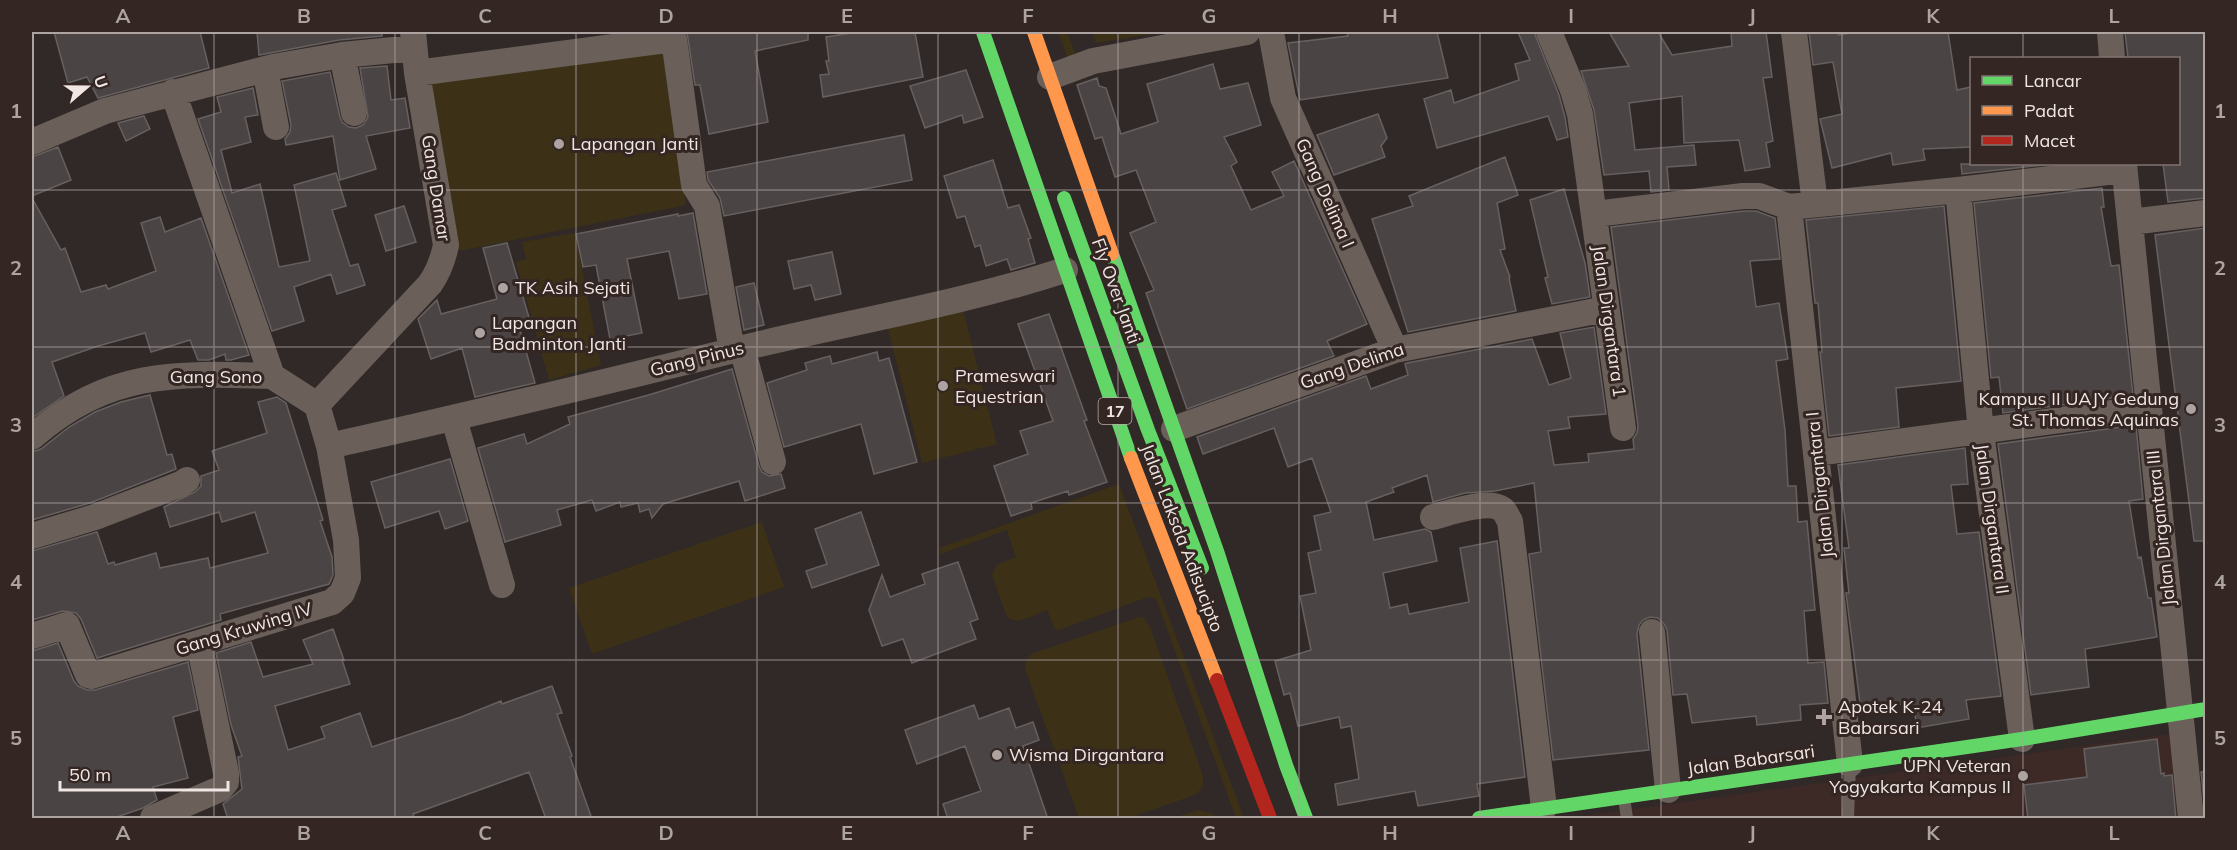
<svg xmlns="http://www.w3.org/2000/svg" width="2237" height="850" viewBox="0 0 2237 850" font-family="Mulish,sans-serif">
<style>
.built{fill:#3d2a27}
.green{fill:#3c3117}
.building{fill:#4b4445;stroke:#666060;stroke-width:1.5}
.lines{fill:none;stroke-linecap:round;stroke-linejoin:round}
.lane{stroke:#6b6059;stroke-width:12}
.street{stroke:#6b6059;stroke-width:26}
.fast{stroke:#63d668;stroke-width:14}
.slow{stroke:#ff974d;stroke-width:14}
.jam{stroke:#b3261e;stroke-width:14}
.grid{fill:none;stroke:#ada4a2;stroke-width:1.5;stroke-opacity:0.55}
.poi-dot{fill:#ada4a2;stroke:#342623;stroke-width:2}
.labels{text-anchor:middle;stroke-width:6;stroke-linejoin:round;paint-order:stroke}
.shield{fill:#342623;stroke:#b8acaa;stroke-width:1.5}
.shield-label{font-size:16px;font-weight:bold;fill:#f0e6e4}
.poi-label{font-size:18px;fill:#f0e6e4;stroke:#342623;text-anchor:start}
.street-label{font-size:18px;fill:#f0e6e4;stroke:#342623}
.neatline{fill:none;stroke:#ada4a2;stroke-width:2}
.grid-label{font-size:20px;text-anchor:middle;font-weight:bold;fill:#ada4a2}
</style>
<rect width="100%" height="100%" fill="#302927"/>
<path class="built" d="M2170 734 2181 818H1570Z"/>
<path class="green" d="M1058 32H1067L1075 52 1072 57 1068 59Z
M1092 32H1164L1096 43Z
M666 52 686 205 459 251 429 82Z
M575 233 601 365 549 380 516 262 526 259 522 242Z
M963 310 997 444 922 463 888 329Z
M1119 484 1244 818H1236L1156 599 1148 597 1059 630 1055 629 1047 610C1036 614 1017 626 1007 617L992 575 996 565 1016 557 1007 530 941 554 939 548Z
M762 522 784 587 592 654 569 588Z
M1139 617 1144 618 1150 627 1203 776V787L1195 795 1129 818H1079L1025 669 1026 661 1031 654Z
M1198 810 1212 813 1216 818H1173Z"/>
<path class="building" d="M54 32H200L209 68 98 98 87 77 68 83Z
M257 32H382V36L339 40 259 55Z
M687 32H808V40L755 51 768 122 709 134 700 85H695Z
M858 32H915L923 77 823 97 820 75 829 74 826 61H829L826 37Z
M1347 32H1437L1448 78 1300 100 1288 43 1348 36Z
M1518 32H1534L1559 95 1565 117 1568 137 1557 140 1548 116 1437 148 1424 99 1451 90 1454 103 1519 80 1515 64 1530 60Z
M1609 32H1658L1672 55 1732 46 1731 32H1766L1772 77 1763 78 1773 141 1766 143 1770 167 1745 171 1739 140 1684 143 1682 96 1629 103 1635 150 1694 145 1696 165 1667 167 1669 190 1651 192 1649 171 1604 175 1594 110 1581 71 1629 66Z
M1809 32H1838V35L1860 32H1948L1957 90 1971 87V147L1923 149 1925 160 1893 165 1891 153 1832 168 1820 119 1842 114 1833 62 1813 65Z
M2125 32H2205V198L2168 202 2163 164H2178V58H2128Z
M1213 64 1220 89 1248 83 1261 125 1224 137 1237 162 1231 166 1251 210 1284 196 1272 172 1294 161 1367 324 1327 341 1334 356 1187 409 1146 293 1154 290 1130 233 1156 222 1136 170 1115 177 1102 137 1095 139 1077 85 1097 78 1099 86 1106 88 1121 134 1158 122 1147 84Z
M387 66 391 100 405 98 410 128 366 136 376 169 340 180 333 136 286 145 285 139 290 132 291 125 282 81 330 72 340 117 342 122 349 127 356 128 363 125 368 117 360 68Z
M966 70 983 117 964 123 962 115 925 128 910 86Z
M253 88 258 115 245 117 251 142 221 150 232 193 260 184 279 267 310 261 294 185 336 173 346 206 332 210 350 266 358 264 365 285 337 294 331 274 294 287 304 321 272 331 198 119 221 112 217 97Z
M1378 114 1387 138 1381 146 1385 157 1334 175 1317 135Z
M144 116 150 129 126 141 118 123Z
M904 135 912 180 724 216 720 198 708 180 707 172Z
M58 147 71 180 32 196V157Z
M1505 157 1518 195 1497 203 1505 249 1500 250 1510 277 1509 278 1516 311 1408 332 1372 219 1413 206 1409 196Z
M993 160 1008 208 1019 205 1031 238 1028 239 1035 263 1011 270 1007 259 986 266 980 245 975 247 965 216 957 218 944 176Z
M1961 164H2053L1962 174Z
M2102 188 2104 207H2101L2111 266 2119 265 2133 395 2003 413 1999 377 1991 378 1974 203Z
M1564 189 1585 263 1590 297 1552 304 1545 278 1548 277 1530 200Z
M32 198 61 250 65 248 81 292 106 285 108 289 156 271 141 223 160 217 165 232 201 218 249 355 231 360H226L225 354 209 360H198L190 340 151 352 145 333 98 346 52 362 64 396 32 418Z
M404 206 416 242 386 251 375 215Z
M1944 206 1961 381 1896 388 1899 427 1829 436 1820 352H1822L1818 303H1815L1806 220Z
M1744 211H1756L1775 218 1780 259 1750 261 1756 307 1779 303 1788 359 1776 361 1785 430 1788 486H1796L1798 522 1807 521 1815 610 1804 611 1808 663 1824 662 1828 703 1800 705 1801 720 1757 725 1756 716 1692 723 1687 694 1673 695 1667 630 1664 624 1658 618 1650 617 1643 620 1639 625 1637 634 1649 750 1553 760 1529 554 1541 552 1534 483 1495 491 1465 493 1433 502 1427 475 1392 488 1394 492 1366 502 1374 540 1425 529 1431 532 1437 561 1383 573 1390 608 1407 604 1409 614 1469 602 1460 548 1497 541 1525 777 1477 784 1479 796 1418 806 1415 791 1338 805 1335 784 1359 779 1351 726 1341 728 1339 717 1298 726 1290 693 1284 695 1275 661 1311 650 1300 596 1316 593 1308 553 1321 550 1314 516 1331 512 1312 458 1288 467 1274 428 1203 454 1197 437 1366 376 1371 389 1408 375 1405 364 1407 363 1532 339 1549 385 1571 378 1560 333 1594 327 1606 414 1568 417 1570 428 1548 431 1554 465 1589 462 1588 454 1634 449 1633 439 1637 433 1638 426 1611 227Z
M693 213 707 294 679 299 669 251 627 259 642 333 610 339 596 265 583 267 576 234 678 214V216Z
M2205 228V541H2194L2155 235Z
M507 243 530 321 518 323 535 383 475 397 462 348 431 359 418 319 437 300 441 314 497 299 483 248Z
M832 252 841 294 815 300 811 285 794 289 788 261Z
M754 283 764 325 744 330 736 287Z
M1049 314 1087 420 1084 421 1107 482 1069 495 1068 491 1031 503 1032 509 1011 516 994 466 1028 454 1020 431 1053 421 1018 324Z
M877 352 879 361 889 358 917 462 874 474 861 424 784 447 767 383 807 370 805 363 830 356 832 364Z
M732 369 759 466 762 472 769 476 781 474 785 488 745 501 739 481 663 504 652 518 649 509 640 512 638 503 621 507 620 502 596 511 592 500 557 510 561 525 505 542 478 448 524 434 527 444 570 424 568 417 652 394Z
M150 395 167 455 172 454 176 469 90 503 32 520V452L41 449 69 427 95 412 121 402Z
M277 397 286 403 323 520 320 521 332 557 333 575 329 584 220 614 221 620 97 658 81 619 76 613 63 611 32 620V551L97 532 108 564 114 562 115 565 156 553 160 568 208 558 210 568 268 553 255 512 222 522 219 512 170 527 164 507 195 492 201 486V476L219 470 212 451 267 433 258 402Z
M2136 425 2143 499 2129 501 2138 558 2141 557 2148 598H2151L2157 637 2085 649 2089 687 2031 695 1998 444Z
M1965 448 1968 484 1951 485 1957 534 1979 532 2001 696 1966 700 1969 719 1917 728 1913 702 1861 711 1846 593H1849L1844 548H1849L1838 465Z
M450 459 468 521 445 529 439 511 385 528 371 482Z
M861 512 879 565 812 588 806 571 827 564 815 529Z
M958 562 978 619 970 622 976 639 912 663 903 639 882 646 869 610 882 575 890 597 925 584 922 574Z
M333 629 344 660H342L350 684 275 706 288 750 325 738 321 727 360 713 372 747 461 717 501 701 502 704 552 686 562 713 557 714 572 756 570 757 592 819H546L529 772 413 814 415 819H228L223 804 242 789 238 757 242 756 231 725 216 653 251 642 263 677 313 664 303 640Z
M58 643 74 681 78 686 87 690H95L188 662 198 710 173 717 188 778 153 787 157 800 143 808 111 819H32V651Z
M974 705 979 719 1009 708 1016 728 1033 722 1039 740 1023 746 1048 819H948L943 804 981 791 965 746 917 764 905 730Z
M2157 739 2161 774 2164 773V776L2172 775 2176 819H2028L2024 785 2087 777 2084 749Z
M2205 771V812L2201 772Z"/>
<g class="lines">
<path class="lane" d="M1624 798 1627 818
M1848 818 1850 766"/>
<path class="street" d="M1271 32 1283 98 1395 350
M1549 32 1573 90 1580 114 1623 428
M1794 32 1815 204
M2110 32 2112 58
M342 55 354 113
M265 69 276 127
M417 73 674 39 694 185 707 206 732 351
M1050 77 1093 61 1247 32
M32 142 105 111 273 67 342 55 414 48
M2124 164 2191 818
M1958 190 1981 432 2022 739
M1789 207 1850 764
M1595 214 1743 196H1759L1789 207 1958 190 2124 170
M2130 222 2206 213
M742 348 773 462
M317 405 430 284C439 271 443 260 446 245L417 73 413 32
M454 419 502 585
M1174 429 1395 350 1606 309
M32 437C109 370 175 373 272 376
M329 446C467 416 605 382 743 348 850 322 960 304 1065 270
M1816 453 2149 408
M1433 517C1449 513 1487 499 1502 509 1506 512 1507 517 1510 521L1544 808
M32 536 95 517 181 484 187 480
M1652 632 1668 790
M32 636 67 625 88 675 91 676 332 602 342 593 348 578 346 540 329 446 317 405 272 376 173 92
M153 818 220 789 226 782V773L199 643"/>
<path class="fast" d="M983 32 1131 458
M1064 198 1148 430 1202 568
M1112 254 1217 551 1286 765 1306 818
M1479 818 2022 739 2206 709"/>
<path class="slow" d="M1034 32 1112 254
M1131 458 1217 680"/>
<path class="jam" d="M1217 680 1270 818"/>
</g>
<path class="grid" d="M214 32V818M395 32V818M576 32V818M757 32V818M938 32V818M1118 32V818M1299 32V818M1480 32V818M1661 32V818M1842 32V818M2023 32V58M2023 164V818M32 190H2206M32 347H2206M32 503H2206M32 660H2206"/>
<g class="poi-dot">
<circle cx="559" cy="144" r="6"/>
<circle cx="503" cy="288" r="6"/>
<circle cx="480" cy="333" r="6"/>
<circle cx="943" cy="386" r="6"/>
<circle cx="2191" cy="409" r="6"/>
<path d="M1821 708h6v6h6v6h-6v6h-6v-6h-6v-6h6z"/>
<circle cx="997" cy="755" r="6"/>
<circle cx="2023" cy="776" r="6"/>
</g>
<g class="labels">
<rect class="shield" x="1098.5" y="398" width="33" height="26" rx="4.5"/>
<g class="shield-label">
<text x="1115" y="417">17</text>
</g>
<g class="poi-label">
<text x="571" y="150">Lapangan Janti</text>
<text x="515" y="294">TK Asih Sejati</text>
<text x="492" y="329">Lapangan<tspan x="492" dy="21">Badminton Janti</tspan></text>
<text x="955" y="382">Prameswari<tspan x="955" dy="21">Equestrian</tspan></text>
<text x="2179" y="405" text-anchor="end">Kampus II UAJY Gedung<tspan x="2179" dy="21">St. Thomas Aquinas</tspan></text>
<text x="1838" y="713">Apotek K-24<tspan x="1838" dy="21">Babarsari</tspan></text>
<text x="1009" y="761">Wisma Dirgantara</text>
<text x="2011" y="772" text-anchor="end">UPN Veteran<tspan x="2011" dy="21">Yogyakarta Kampus II</tspan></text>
</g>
<g class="street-label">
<text transform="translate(436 188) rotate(81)" y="6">Gang Damar</text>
<text transform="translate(1325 193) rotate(66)" y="6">Gang Delima I</text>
<text transform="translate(1116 291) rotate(70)" y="6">Fly Over Janti</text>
<text transform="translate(1609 321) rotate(82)" y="6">Jalan Dirgantara 1</text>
<text transform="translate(697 359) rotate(-14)" y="6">Gang Pinus</text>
<text transform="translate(1352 366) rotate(-19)" y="6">Gang Delima</text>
<text x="216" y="383">Gang Sono</text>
<text transform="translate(1820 485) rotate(-96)" y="6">Jalan Dirgantara I</text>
<text transform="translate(1992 519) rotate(82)" y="6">Jalan Dirgantara II</text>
<text transform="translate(2161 528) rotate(-96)" y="6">Jalan Dirgantara III</text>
<text transform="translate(1182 538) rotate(69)" y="6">Jalan Laksda Adisucipto</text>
<text transform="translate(244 629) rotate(-17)" y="6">Gang Kruwing IV</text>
<text transform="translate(1751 760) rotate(-8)" y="6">Jalan Babarsari</text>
</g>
</g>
<rect width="2237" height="850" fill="none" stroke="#342623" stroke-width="66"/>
<rect x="1970" y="57" width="210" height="108" fill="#342623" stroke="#7f7370" stroke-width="1.5"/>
<rect x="1982" y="76" width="30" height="9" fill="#63d668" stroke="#7f7370" stroke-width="1.5"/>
<text x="2024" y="87" font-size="18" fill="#f0e6e4">Lancar</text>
<rect x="1982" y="106" width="30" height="9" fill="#ff974d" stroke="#7f7370" stroke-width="1.5"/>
<text x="2024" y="117" font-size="18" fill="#f0e6e4">Padat</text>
<rect x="1982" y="136" width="30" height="9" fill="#b3261e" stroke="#7f7370" stroke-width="1.5"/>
<text x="2024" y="147" font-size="18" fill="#f0e6e4">Macet</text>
<g transform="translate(87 87) rotate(70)" stroke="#342623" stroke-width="4.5" paint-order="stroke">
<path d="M0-4.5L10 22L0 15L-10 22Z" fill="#f0e6e4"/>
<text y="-9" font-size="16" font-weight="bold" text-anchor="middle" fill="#f0e6e4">U</text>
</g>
<path d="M60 781v9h168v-9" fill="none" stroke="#f0e6e4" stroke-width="3"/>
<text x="69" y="781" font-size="18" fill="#f0e6e4" stroke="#342623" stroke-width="4.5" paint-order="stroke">50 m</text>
<rect x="33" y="33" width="2171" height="784" class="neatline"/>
<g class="grid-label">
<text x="123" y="23">A</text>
<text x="304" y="23">B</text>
<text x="485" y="23">C</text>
<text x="666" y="23">D</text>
<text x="847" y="23">E</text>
<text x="1028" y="23">F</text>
<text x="1209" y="23">G</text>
<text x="1390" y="23">H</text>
<text x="1571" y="23">I</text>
<text x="1752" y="23">J</text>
<text x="1933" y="23">K</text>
<text x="2114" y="23">L</text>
<text x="16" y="118">1</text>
<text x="2220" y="118">1</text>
<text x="16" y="275">2</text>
<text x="2220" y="275">2</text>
<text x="16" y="432">3</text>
<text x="2220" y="432">3</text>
<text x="16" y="589">4</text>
<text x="2220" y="589">4</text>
<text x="16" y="745">5</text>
<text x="2220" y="745">5</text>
<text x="123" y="840">A</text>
<text x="304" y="840">B</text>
<text x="485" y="840">C</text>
<text x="666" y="840">D</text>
<text x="847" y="840">E</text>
<text x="1028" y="840">F</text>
<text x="1209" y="840">G</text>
<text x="1390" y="840">H</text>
<text x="1571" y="840">I</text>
<text x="1752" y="840">J</text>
<text x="1933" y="840">K</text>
<text x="2114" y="840">L</text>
</g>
</svg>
